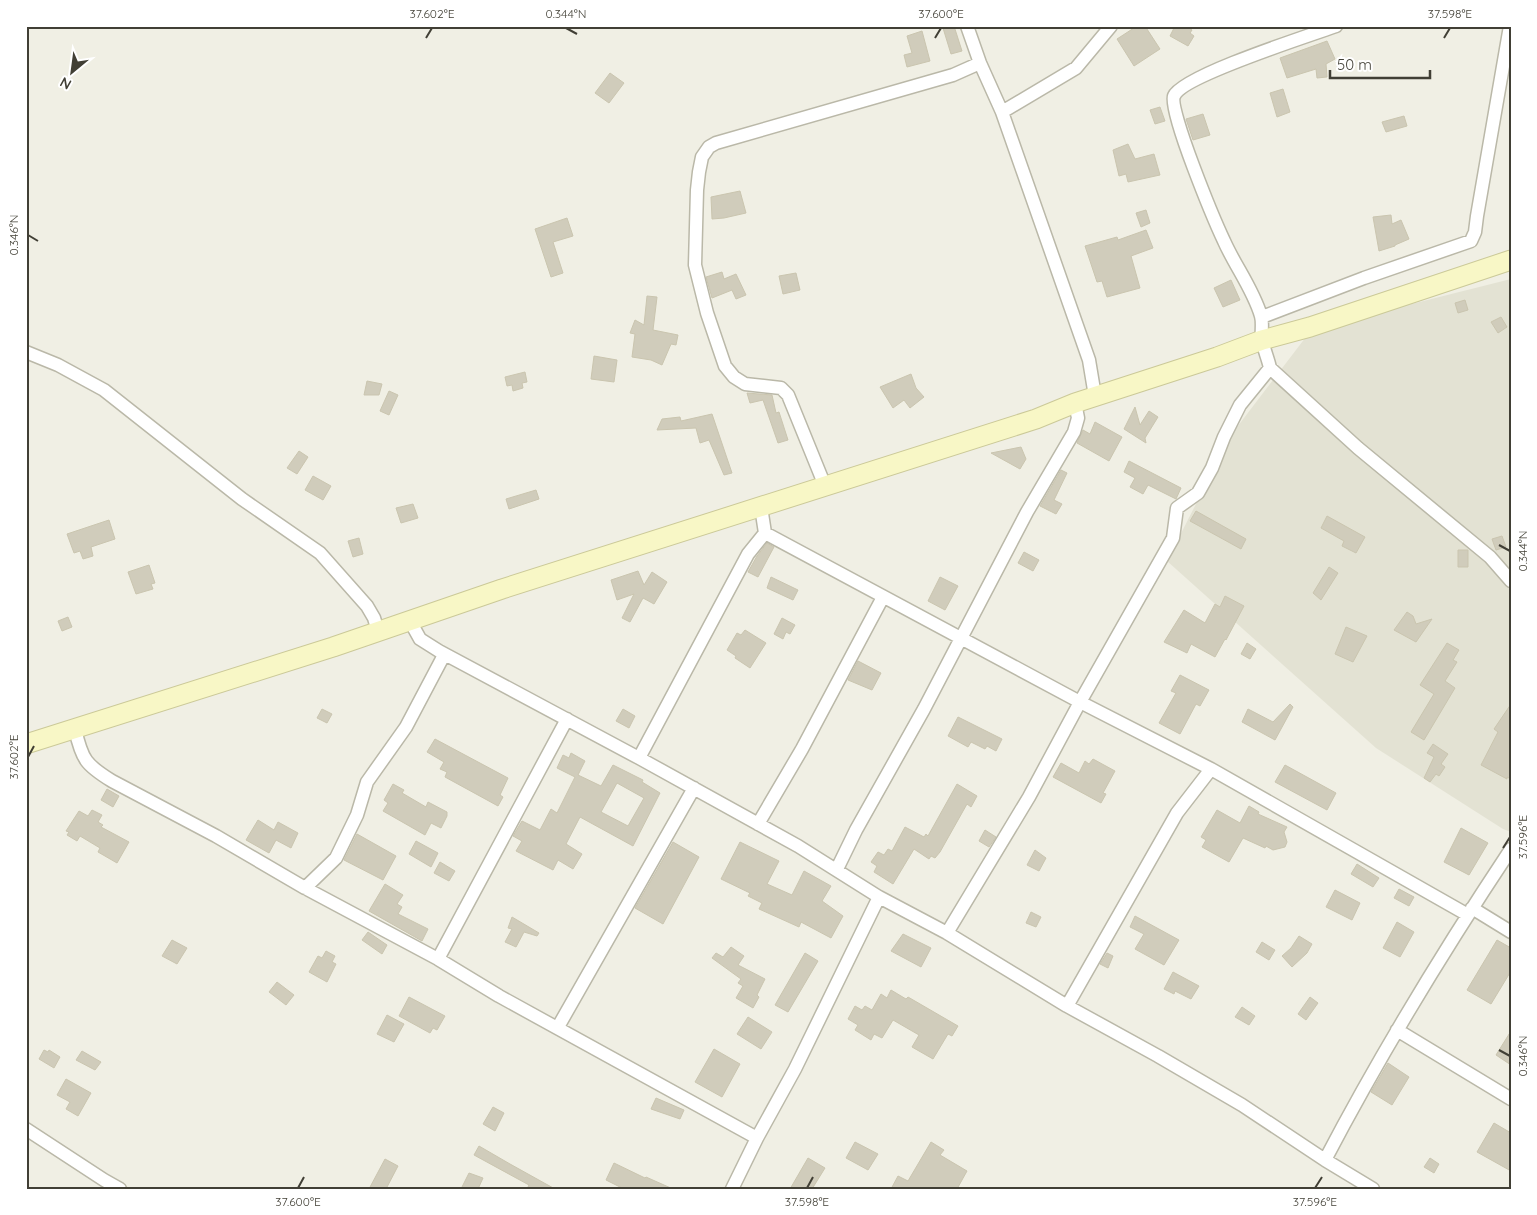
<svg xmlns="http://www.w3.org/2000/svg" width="1537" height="1215" viewBox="0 0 1537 1215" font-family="Quicksand,sans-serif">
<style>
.residential{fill:#e3e2d3}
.building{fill:#d0ccbb;stroke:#cac5af;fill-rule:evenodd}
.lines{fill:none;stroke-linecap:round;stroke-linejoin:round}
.street-casing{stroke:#bab8a8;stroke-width:15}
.secondary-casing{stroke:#cbc998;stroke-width:21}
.street{stroke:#fff;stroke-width:12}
.secondary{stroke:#f8f7c6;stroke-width:19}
.ticks{fill:none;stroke:#413f35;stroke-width:2}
.neatline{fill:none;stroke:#413f35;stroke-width:2}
.ticks-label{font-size:12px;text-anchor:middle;fill:#413f35}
</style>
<rect width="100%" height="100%" fill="#f0efe4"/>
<path class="residential" d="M1511 279V832L1503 829 1376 748 1167 561 1231 435 1312 329Z"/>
<path class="building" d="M949 26H954L962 51 951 54 943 28Z
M1137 26H1145L1160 49 1134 66 1117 39Z
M1175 26H1186L1192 30 1190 33 1194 36 1188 46 1170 36Z
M922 31 930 61 907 67 904 55 912 53 907 36Z
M1327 41 1335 59 1326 64 1327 77 1317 78 1316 69 1287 78 1280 58Z
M610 73 624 83 609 103 595 93Z
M1283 89 1290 112 1277 117 1270 93Z
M1160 107 1165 121 1155 124 1150 110Z
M1203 114 1210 135 1193 140 1186 119Z
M1404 116 1407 126 1386 132 1382 122Z
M1128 144 1135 159 1154 154 1160 175 1128 182 1126 174 1119 176 1113 150Z
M740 191 746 213 724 218 712 219 711 197Z
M1146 210 1150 223 1141 227 1136 213Z
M1391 215 1392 224 1401 220 1409 239 1395 245V246L1379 251 1373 217Z
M567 218 573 236 553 242 563 273 551 277 535 229Z
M1146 230 1153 248 1131 256 1140 288 1107 297 1102 281 1097 282 1085 246 1117 237 1118 240Z
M722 272 724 279 736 274 746 295 736 299 732 290 712 298 706 277Z
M796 273 800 290 783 294 779 276Z
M1231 280 1240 300 1223 307 1214 288Z
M647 296 657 297 653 330 678 335 676 345 671 344 662 365 651 360 632 357 635 334 630 333 635 320 644 325Z
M1465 300 1468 310 1458 313 1455 303Z
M1501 317 1507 327 1498 333 1491 322Z
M594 356 617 360 614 382 591 379Z
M525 372 527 382 522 383 523 388 513 391 512 385 507 386 505 377Z
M911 374 916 388 924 397 910 408 904 400 893 408 880 387Z
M367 381 382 384 379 395H364Z
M389 391 398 395 389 415 380 411Z
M747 393 772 395 776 413 779 412 788 440 778 443 763 400 750 403Z
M1135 407 1140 425 1149 411 1158 417 1145 438 1146 443 1124 429Z
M712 414 732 473 724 475 709 440 700 443 696 428 657 430 662 419 680 417 681 421Z
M1095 422 1122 437 1109 461 1077 443 1083 430 1090 434Z
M1021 447 1026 459 1020 469 991 453Z
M299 451 308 457 297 474 287 468Z
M1129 461 1181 488 1176 499 1148 485 1143 494 1130 487 1135 478 1124 472Z
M1061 470 1067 473 1054 500 1062 504 1056 514 1040 506Z
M313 476 331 486 323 500 305 490Z
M536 490 539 499 509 509 506 499Z
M413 504 418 518 401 523 396 508Z
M1196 511 1246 539 1241 549 1190 521Z
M1327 516 1365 537 1356 553 1342 546 1344 541 1321 528Z
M109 520 115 539 91 547 93 556 83 559 80 551 74 553 67 534Z
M1502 536 1506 547 1496 550 1492 539Z
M359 538 363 554 353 557 348 541Z
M767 543 774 547 758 577 748 572 757 556Z
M1458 550H1468V567H1458Z
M1024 552 1039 560 1033 571 1018 563Z
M149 565 155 583 151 584 153 589 136 594 128 572Z
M1329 567 1338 573 1321 600 1313 593Z
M638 571 644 585 652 572 667 582 654 604 643 598 630 622 622 618 634 594 617 600 611 580Z
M771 577 798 590 793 600 767 588Z
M940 577 958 586 945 610 928 601Z
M1225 596 1244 606 1226 640 1225 639 1215 657 1191 644 1187 653 1164 642 1184 610 1205 623 1215 604 1220 607Z
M1407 612 1413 616 1416 624 1432 619 1416 642 1394 630Z
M68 617 72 627 62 631 58 621Z
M782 618 795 625 790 634 786 632 783 639 774 634Z
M1346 627 1367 636 1353 662 1335 654Z
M745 630 766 643 750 668 735 658 736 656 727 650 737 633 741 635Z
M1247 643 1256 649 1250 659 1241 654Z
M1447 643 1459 650 1453 660 1457 662 1445 681 1455 688 1424 740 1411 732 1434 694 1420 685Z
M858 661 881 673 872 690 848 680Z
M1180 675 1209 690 1200 706 1196 704 1180 734 1159 723 1176 693 1171 691Z
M1290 704 1293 707 1275 740 1242 722 1248 709 1273 722Z
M1511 704V779L1507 777V779L1481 765 1498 732 1494 729Z
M322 709 332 714 327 723 317 718Z
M623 709 635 716 629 728 616 721Z
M958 717 1002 739 996 751 987 746 985 749 971 742 968 747 948 736Z
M435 739 508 778 500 795 503 797 498 806 445 777 447 772 440 769 444 762 427 752Z
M1433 744 1448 754 1441 764 1445 767 1439 776 1436 774 1430 782 1424 778 1434 757 1427 753Z
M571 753 585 761 578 775 601 786 613 765 643 780 642 782 660 793 633 846 580 817 566 844 582 854 573 869 558 860 553 870 516 851 522 841 513 836 522 821 540 830 551 809 557 813 575 777 557 768 563 755 569 758ZM617 783 644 798 628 826 601 812Z
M1093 759 1115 771 1103 793 1106 794 1101 803 1053 777 1061 763 1079 773 1085 761 1089 764Z
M1285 765 1336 793 1327 810 1275 782Z
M393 784 404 790 402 793 426 807 428 802 447 812V816L441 828 431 823 425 835 383 811 388 803 384 800Z
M957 784 977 796 971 807 967 804 940 852 935 858 931 856 929 859 914 849 893 884 874 872 877 866 871 862 878 852 884 855 888 849 892 851 905 827 924 837 926 834 928 836Z
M107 789 119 796 113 807 101 800Z
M1249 806 1259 812 1258 814 1287 827 1284 832 1287 842 1285 847 1273 850 1266 846 1265 848 1243 838 1229 862 1202 847 1206 840 1201 837 1217 810 1240 823Z
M92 810 102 815 98 822 103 825 101 827 129 842 117 863 98 852 100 848 80 836 77 841 67 835 69 832 66 831 79 811 88 816Z
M258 820 274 830 278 822 298 833 291 848 276 840 269 853 246 840Z
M1461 828 1488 843 1469 875 1444 862Z
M985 830 996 837 989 847 979 841Z
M357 834 396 856 383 880 344 860Z
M416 841 438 853 431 867 409 854Z
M673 842 699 857 663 924 635 908Z
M740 842 779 861 767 884 792 895 804 871 831 886 822 901 843 916 831 938 801 922 799 927 759 909 762 903 748 896 750 893 721 879Z
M1035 850 1046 858 1039 871 1027 865Z
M440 862 455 871 449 881 434 873Z
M1357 864 1379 878 1373 887 1351 874Z
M385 884 403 895 397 904 402 907 398 914 428 929 422 941 369 911Z
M1399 889 1414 897 1409 906 1394 898Z
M1335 890 1360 903 1352 920 1326 907Z
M1031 912 1041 917 1036 927 1026 923Z
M1135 916 1179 940 1164 965 1135 949 1144 934 1130 927Z
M512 917 539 933 537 936 524 932 516 947 505 942 512 929 508 928Z
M1397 922 1414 932 1400 957 1383 948Z
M368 932 387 945 382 954 362 940Z
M903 934 931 948 921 967 891 951Z
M1299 936 1312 944 1307 953 1292 967 1282 956 1291 948Z
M172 940 187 948 177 964 162 956Z
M1497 940 1511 948V971L1491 1004 1467 990Z
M1262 942 1275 950 1269 960 1256 952Z
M731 947 744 956 738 965 765 979 757 995 759 997 753 1008 736 998 743 986 738 983 741 979 712 958 716 953 723 957Z
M326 951 335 956 332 962 336 964 327 982 309 972 318 956 322 958Z
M805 953 818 961 788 1012 775 1005Z
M1107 953 1113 956 1108 968 1100 964Z
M1173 972 1199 986 1191 999 1175 991 1174 994 1164 989Z
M277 982 294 995 286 1005 269 992Z
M891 990 906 999 908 997 958 1026 952 1036 948 1034 933 1059 912 1047 919 1035 893 1020 882 1038 874 1034 871 1040 855 1030 858 1025 848 1019 855 1006 862 1010 865 1006 872 1010 881 994 887 998Z
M409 997 445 1016 437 1030 433 1028 430 1033 399 1016Z
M1310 997 1318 1003 1306 1020 1298 1014Z
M1242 1007 1255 1016 1249 1025 1235 1017Z
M387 1015 404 1024 394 1042 377 1034Z
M748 1017 772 1032 761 1049 737 1034Z
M1511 1031V1065L1496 1055Z
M714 1049 740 1064 722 1097 695 1082Z
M44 1050 48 1052 49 1050 60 1057 54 1068 39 1059Z
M82 1051 101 1062 95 1070 76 1060Z
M1388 1063 1409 1077 1392 1105 1371 1092Z
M66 1079 91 1093 78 1116 66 1109 70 1102 57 1095Z
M656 1098 684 1110 680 1119 651 1109Z
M493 1107 504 1113 495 1131 483 1124Z
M1494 1123 1511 1133V1171L1477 1152Z
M855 1142 878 1154 868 1170 846 1158Z
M931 1142 944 1150 940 1155 967 1171 957 1189H891L898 1176 908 1181Z
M479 1146 510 1164 555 1189H527L529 1185 474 1155Z
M808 1158 825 1168 812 1189H790Z
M1430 1158 1439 1164 1434 1173 1424 1167Z
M385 1159 398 1166 386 1189H369Z
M614 1163 645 1178 646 1177 673 1189H624L606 1180Z
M469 1173 483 1178 478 1189H461Z"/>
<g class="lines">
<g class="street-casing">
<path id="street" d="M967 26 980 63 1002 112 1076 68 1111 26
M1002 112 1089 360 1095 396
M1262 317 1364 278 1471 241 1475 232 1477 216 1510 26
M26 352 58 365 104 390 242 499 320 553 367 606 374 618 378 631
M1270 368 1358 448 1490 557 1511 581
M825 486 788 395 781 388 745 384 734 377 725 366 707 313 695 265 697 190 699 172 702 157 709 147 716 143 953 75 980 63
M765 533 1080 702 1211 769 1468 915
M410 621 420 639 439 651 639 758 798 846 879 897 947 933 1067 1006 1158 1056 1242 1105 1325 1160 1373 1189
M75 729C82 760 86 765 112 781L216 836 305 888 438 959 499 996 757 1138
M639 758 748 554 765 533 761 507
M758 824 802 749 883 597
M837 869 856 830 924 709 1027 512 1074 432 1078 418 1075 403
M305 888 336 858 357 815 367 782 406 727 444 655
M1472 908 1511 932
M947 933 1029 797 1080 702 1173 538 1177 508 1198 493 1212 468 1224 437 1240 405 1270 368C1268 358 1263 348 1262 338 1261 331 1263 323 1261 316 1253 289 1235 266 1224 241 1215 222 1168 110 1174 96 1182 76 1311 35 1336 26
M438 959 567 719
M1067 1006 1177 813 1211 769
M558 1027 694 788
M1397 1030 1511 1099
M26 1129 104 1180 120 1189
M1325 1160C1381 1053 1444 950 1511 849
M732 1189 757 1138 795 1069 879 897"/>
</g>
<g class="secondary-casing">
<path id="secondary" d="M26 744 333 647 502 589 1036 419 1075 403 1217 357 1262 340 1310 327 1511 260"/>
</g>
<use href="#street" class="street"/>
<use href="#secondary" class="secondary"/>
</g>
<path class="ticks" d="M566 28 577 34M426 38 432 28M935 38 941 28M1444 38 1450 28M28 235 38 241M1499 545 1510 551M28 757 34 746M1503 848 1510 837M1499 1050 1510 1056M298 1188 304 1177M807 1188 813 1177M1315 1188 1322 1177"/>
<rect width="1537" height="1215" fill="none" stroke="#ffffff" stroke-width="55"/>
<g transform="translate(72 72) rotate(209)" stroke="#ffffff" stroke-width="4" paint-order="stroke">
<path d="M0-4L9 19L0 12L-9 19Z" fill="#413f35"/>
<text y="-8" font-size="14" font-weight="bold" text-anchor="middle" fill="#413f35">N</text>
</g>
<path d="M1330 70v8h100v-8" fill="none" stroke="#413f35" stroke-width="2.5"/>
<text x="1337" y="70" font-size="15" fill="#413f35" stroke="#ffffff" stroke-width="4" paint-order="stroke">50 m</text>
<rect x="28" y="28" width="1482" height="1160" class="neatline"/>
<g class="ticks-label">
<text x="432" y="18">37.602°E</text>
<text x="566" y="18">0.344°N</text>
<text x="941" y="18">37.600°E</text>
<text x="1450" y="18">37.598°E</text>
<text transform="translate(14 235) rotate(-90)" y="4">0.346°N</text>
<text transform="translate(1523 551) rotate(-90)" y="4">0.344°N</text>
<text transform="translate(14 757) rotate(-90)" y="4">37.602°E</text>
<text transform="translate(1523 837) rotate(-90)" y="4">37.596°E</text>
<text transform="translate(1523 1056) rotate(-90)" y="4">0.346°N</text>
<text x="298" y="1206">37.600°E</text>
<text x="807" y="1206">37.598°E</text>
<text x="1315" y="1206">37.596°E</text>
</g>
</svg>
